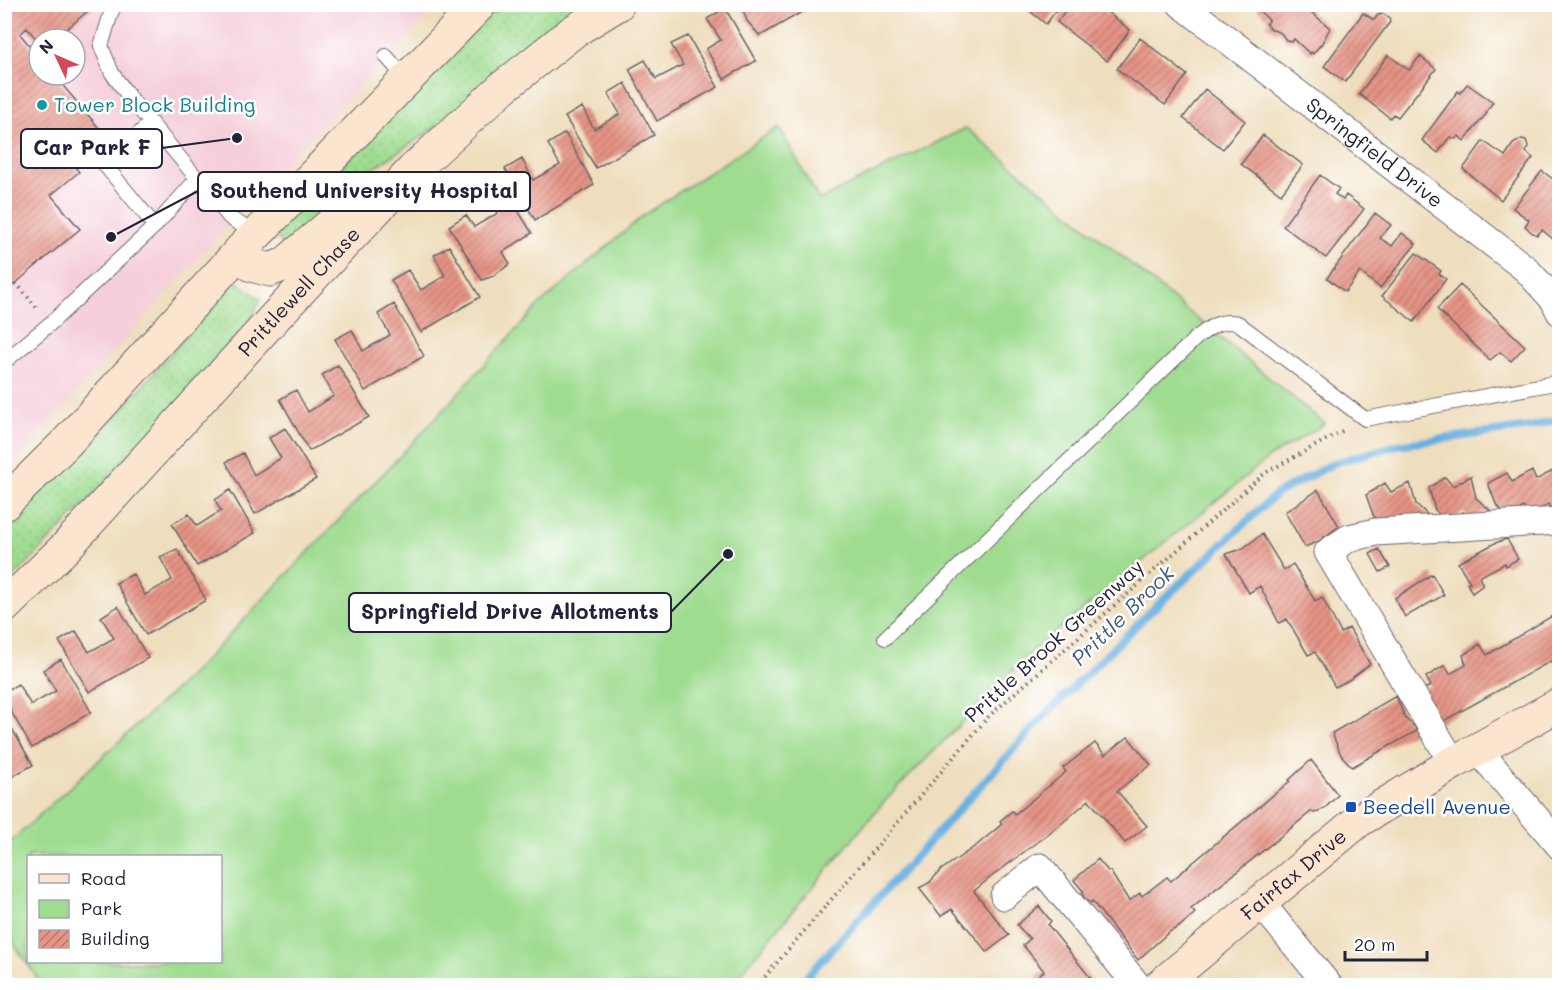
<svg xmlns="http://www.w3.org/2000/svg" width="1564" height="990" viewBox="0 0 1564 990" font-family="Mali,sans-serif">
<style>
.built{fill:#f5cfda;fill-rule:evenodd}
.grass{fill:url(#grass-dots);stroke:#607f66;stroke-width:1.5}
.green{fill:#9fdc90;stroke:#607f66;stroke-width:1.5;fill-rule:evenodd}
.lines{fill:none;stroke-linecap:round;stroke-linejoin:round}
.stream{stroke:#68afdf;stroke-width:8}
.building{fill:url(#building-hatch)}
.lane-casing{stroke:#6a6469;stroke-width:16}
.street-casing{stroke:#6a6469;stroke-width:29}
.secondary-casing{stroke:#6a6469;stroke-width:35}
.path{stroke:#6a6469;stroke-width:4;stroke-dasharray:1.5 4.5;stroke-linecap:butt}
.lane{stroke:#fff;stroke-width:14}
.street{stroke:#fff;stroke-width:27}
.secondary{stroke:#fbe5cf;stroke-width:33}
.culture-dot{fill:#0f9aa8;stroke:#fff;stroke-width:2}
.transit-dot{fill:#1a4fb4;stroke:#fff;stroke-width:2}
.labels{text-anchor:middle;stroke-width:5;stroke-linejoin:round;paint-order:stroke}
.culture-label{font-size:20px;fill:#0d838f;stroke:#fff;text-anchor:start}
.street-label{font-size:20px;fill:#22223b;stroke:#fff}
.transit-label{font-size:20px;fill:#164399;stroke:#fff;text-anchor:start}
.water-label{font-size:21px;font-style:italic;fill:#3e5a7d;stroke:#fff}
.leader{fill:none;stroke:#22223b;stroke-width:2}
.callout-dot{fill:#22223b;stroke:#fff;stroke-width:2}
.callout{fill:#fff;stroke:#22223b;stroke-width:2}
.callout-label{font-size:21px;text-anchor:middle;font-weight:bold;fill:#22223b}
</style>
<defs>
<pattern id="grass-dots" width="8" height="8" patternUnits="userSpaceOnUse" patternTransform="scale(1.5)"><rect width="8" height="8" fill="#9fdc90"/><path d="M2 2h.1M6 6h.1" fill="none" stroke="#89bc7d" stroke-width="1.8" stroke-linecap="round"/></pattern>
<pattern id="building-hatch" width="6" height="6" patternUnits="userSpaceOnUse" patternTransform="scale(1.5)"><rect width="6" height="6" fill="#e69485"/><path d="M-1 1l2-2M0 6l6-6M5 7l2-2" fill="none" stroke="#ba786e"/></pattern>
</defs>
<rect width="100%" height="100%" fill="#fff"/>
<filter id="ink" filterUnits="userSpaceOnUse"><feTurbulence type="fractalNoise" baseFrequency=".0167" numOctaves="2"/><feDisplacementMap in="SourceGraphic" scale="12" xChannelSelector="R" yChannelSelector="G"/><feConvolveMatrix kernelMatrix="1 2 1 2 8 2 1 2 1" color-interpolation-filters="sRGB"/></filter>
<filter id="wash" filterUnits="userSpaceOnUse"><feTurbulence type="fractalNoise" baseFrequency=".008" numOctaves="4" result="noise"/><feDisplacementMap in="SourceGraphic" scale="24" xChannelSelector="R" yChannelSelector="G"/><feGaussianBlur stdDeviation="1.35" result="paint"/><feColorMatrix in="noise" values="0 0 0 0 0 0 0 0 0 0 0 0 0 0 0 0 0 1.4 0 .05"/><feComposite in="paint" operator="in"/></filter>
<g filter="url(#wash)">
<rect width="100%" height="100%" fill="#efdebe"/>
<path class="built" d="M5 5H437L419 26 269 180 5 473ZM39 39H75V75H39Z"/>
<path class="grass" d="M505 5H595L445 121 371 170 286 250 276 235 479 22Z
M235 280 261 300 245 330 110 478 5 586V528L98 437Z"/>
<path class="green" d="M779 127 819 200 966 128 1325 424 1271 456 1030 653 882 804 731 985H42L5 931V847L191 675 419 436 539 305 645 214ZM28 856H220V962H28Z"/>
<g class="lines">
<path class="stream" d="M798 986 1042 718 1148 614 1276 494 1334 463 1397 445 1530 427 1560 419"/>
</g>
<g id="blocks">
<path class="building" d="M4 4H96L55 39H39V42L27 28 20 34 39 57V75H54L104 134 71 162 79 172 51 195 80 229 4 293Z
M741 4H816L760 36 747 21Z
M1021 4H1061L1046 24Z
M1070 4H1097L1130 30 1107 61 1057 22Z
M1252 4H1316L1311 12 1330 28 1322 43 1313 54 1311 52 1310 54 1294 39 1292 42 1286 40 1281 33 1271 29 1266 24 1269 20Z
M725 8 756 61 724 79 706 49 721 40 707 19Z
M1363 13 1374 20 1378 15 1383 14 1389 17 1390 22 1345 82 1324 66Z
M688 36 718 87 657 121 629 69 645 60 656 79 683 65 671 44Z
M1140 38 1187 75 1165 105 1117 69Z
M1388 55 1409 70 1420 56 1436 69 1398 117 1393 114 1390 118 1359 94Z
M625 83 654 135 596 168 565 117 582 107 594 129 620 114 608 93Z
M1467 84 1493 102 1486 112 1487 113 1464 141 1459 136 1456 139 1450 137 1438 153 1422 140 1458 91 1460 93Z
M1205 89 1245 121 1223 149 1183 118Z
M565 133 594 185 535 220 505 169 522 159 533 180 560 165 548 144Z
M1263 135 1303 165 1281 194 1241 164Z
M1521 139 1526 140 1528 146 1526 152 1533 158 1501 200 1463 169 1483 141 1505 156 1513 144Z
M1542 171 1560 184 1558 243 1542 230 1537 235 1531 232 1525 226 1529 220 1513 208Z
M1320 175 1339 189 1335 194 1343 200 1346 195 1364 209 1326 258 1283 226Z
M506 191 532 233 503 252 510 264 493 276 482 280 449 226 466 215 474 227 498 213 491 201Z
M1375 213 1391 225 1380 238 1392 246 1402 233 1416 244 1380 288 1360 272 1345 292 1327 278Z
M449 246 480 297 421 332 391 280 408 270 421 290 445 276 434 255Z
M1416 253 1441 271 1439 274 1446 279 1414 322 1382 296Z
M1460 285 1525 346 1511 361 1500 352 1490 360 1437 309Z
M394 304 424 356 365 391 335 339 352 330 363 351 390 335 378 314Z
M338 365 369 417 309 451 280 399 296 390 308 412 334 396 322 375Z
M285 428 316 479 255 514 226 462 243 453 254 475 281 458 269 438Z
M1556 469 1560 481V512L1555 514 1548 504 1531 516 1523 507 1508 517 1496 504 1488 483 1507 473 1512 482 1532 471 1536 480Z
M1471 476 1476 498 1490 510 1470 520 1463 512 1447 522 1435 510 1429 488 1445 477 1453 486Z
M1385 483 1391 492 1410 483 1416 504 1430 517 1386 528 1374 517 1366 495Z
M230 490 255 533 197 566 172 524 189 514 197 526 221 511 215 500Z
M1318 490 1339 526 1319 541 1305 547 1285 512Z
M1262 534 1284 570 1293 564 1315 601 1322 597 1341 633 1349 628 1370 664 1349 680 1335 687 1315 652 1308 655 1287 619 1279 623 1260 586 1249 593 1226 554 1242 549Z
M1507 539 1518 559 1506 566 1505 563 1479 577 1483 585 1472 593 1467 583 1470 582 1458 563 1495 543Z
M177 549 206 600 146 635 116 583 133 574 145 595 172 580 160 557Z
M1379 549 1390 567 1380 572 1370 554Z
M1432 574 1444 595 1405 617 1395 598Z
M118 606 148 658 89 692 59 641 76 631 89 652 114 638 101 617Z
M1552 616 1560 633V656L1440 723 1421 690 1431 686 1426 677 1445 665 1450 674 1466 665 1463 655 1480 644 1487 655Z
M61 659 91 712 32 748 4 699V692L18 684 31 705 56 691 43 670Z
M1396 696 1405 718 1418 730 1352 767 1341 755 1332 733Z
M4 715 33 765 4 781Z
M1128 737 1151 765 1117 791 1147 826 1125 843 1089 800 1061 824 991 877 974 891 1009 935 987 952 952 909 941 916 919 888 929 883 941 870 977 845 1002 824 1000 821 1012 811 1015 814 1066 772 1063 768 1095 743 1105 755Z
M1311 760 1338 795 1325 808 1314 813 1312 811 1191 909 1195 913 1179 927 1169 932 1138 960 1092 901 1091 903 1085 899 1082 893 1084 892 1074 880 1098 859 1108 871H1110L1129 901 1140 893 1142 896 1167 877 1171 881 1290 781 1289 780Z
M1039 906 1051 921 1048 925 1097 986H1033L1039 980 1036 977 1044 971 1023 945 1030 939 1017 925Z"/>
</g>
</g>
<g filter="url(#ink)">
<use href="#blocks" fill-opacity="0" stroke="#6a6469" stroke-width="1.5"/>
<g class="lines">
<g class="lane-casing">
<path id="lane" d="M117 4 112 10 101 46 112 73 130 98 230 218 256 234
M386 56 407 80
M151 123 104 164 155 226
M4 362 51 323 155 226 197 179
M885 638 1196 338C1210 327 1220 319 1238 323L1365 419 1560 382"/>
</g>
<g class="street-casing">
<g id="street">
<path id="s1" d="M1181 4 1526 269 1554 300 1560 312"/>
<path d="M1477 749 1560 846"/>
<path d="M1453 763 1328 552 1349 538 1376 532 1560 521"/>
<path d="M1004 896 1040 867 1138 986"/>
<path d="M1260 902 1329 986"/>
</g>
</g>
<g class="secondary-casing">
<g id="secondary">
<path d="M241 250 252 265 270 270 285 264 336 220 361 204"/>
<path d="M4 504 67 442 241 250 480 4"/>
<path id="s2" d="M4 607 66 547 274 318 413 170 502 88 574 31 618 4"/>
<path id="s3" d="M1160 986 1358 821 1453 763 1560 704"/>
</g>
</g>
<path class="path" d="M16 283 37 308
M4 984 5 986
M757 986 989 716 1265 473 1346 429"/>
<use href="#lane" class="lane"/>
<use href="#street" class="street"/>
<use href="#secondary" class="secondary"/>
</g>
</g>
<circle class="culture-dot" cx="42" cy="105" r="6"/>
<rect class="transit-dot" x="1345" y="801" width="12" height="12" rx="3"/>
<g class="labels">
<g class="culture-label">
<text x="54" y="112">Tower Block Building</text>
</g>
<g class="street-label">
<text dy="7" stroke="none"><textPath href="#s1" startOffset="244">Springfield Drive</textPath></text>
<text dy="7" stroke="none"><textPath href="#s2" startOffset="432">Prittlewell Chase</textPath></text>
<text transform="translate(1054 641) rotate(-42)" y="7">Prittle Brook Greenway</text>
<text dy="7" stroke="none"><textPath href="#s3" startOffset="174">Fairfax Drive</textPath></text>
</g>
<g class="transit-label">
<text x="1363" y="814">Beedell Avenue</text>
</g>
<g class="water-label">
<text transform="translate(1123 616) rotate(-44)" y="7">Prittle Brook</text>
</g>
</g>
<path class="leader" d="M237 138L162 148M111 237L198 191M728 554L671 612"/>
<g class="callout-dot">
<circle cx="237" cy="138" r="6"/>
<circle cx="111" cy="237" r="6"/>
<circle cx="728" cy="554" r="6"/>
</g>
<g class="callout">
<rect x="21" y="129" width="141" height="39" rx="6"/>
<rect x="198" y="172" width="332" height="39" rx="6"/>
<rect x="349" y="593" width="322" height="39" rx="6"/>
</g>
<g class="callout-label">
<text x="92" y="155">Car Park F</text>
<text x="364" y="198">Southend University Hospital</text>
<text x="510" y="619">Springfield Drive Allotments</text>
</g>
<rect width="1564" height="990" fill="none" stroke="#fff" stroke-width="24"/>
<rect x="27" y="855" width="195" height="108" fill="#ffffff" stroke="#a7a7b1" stroke-width="1.5"/>
<rect x="39" y="874" width="30" height="9" fill="#fbe5cf" stroke="#a7a7b1" stroke-width="1.5"/>
<text x="81" y="885" font-size="18" fill="#22223b">Road</text>
<rect x="39" y="900" width="30" height="18" fill="#9fdc90" stroke="#a7a7b1" stroke-width="1.5"/>
<text x="81" y="915" font-size="18" fill="#22223b">Park</text>
<rect x="39" y="930" width="30" height="18" fill="url(#building-hatch)" stroke="#a7a7b1" stroke-width="1.5"/>
<text x="81" y="945" font-size="18" fill="#22223b">Building</text>
<g transform="translate(57 57) rotate(314)"><circle r="28" fill="#ffffff" stroke="#a7a7b1" stroke-width="1.5"/>
<path d="M0-4.5L10 22L0 15L-10 22Z" fill="#d1495b"/>
<text y="-9" font-size="16" font-weight="bold" text-anchor="middle" fill="#22223b">N</text>
</g>
<path d="M1345 951v9h82v-9" fill="none" stroke="#22223b" stroke-width="3"/>
<text x="1354" y="951" font-size="18" fill="#22223b" stroke="#ffffff" stroke-width="4.5" paint-order="stroke">20 m</text>
</svg>
